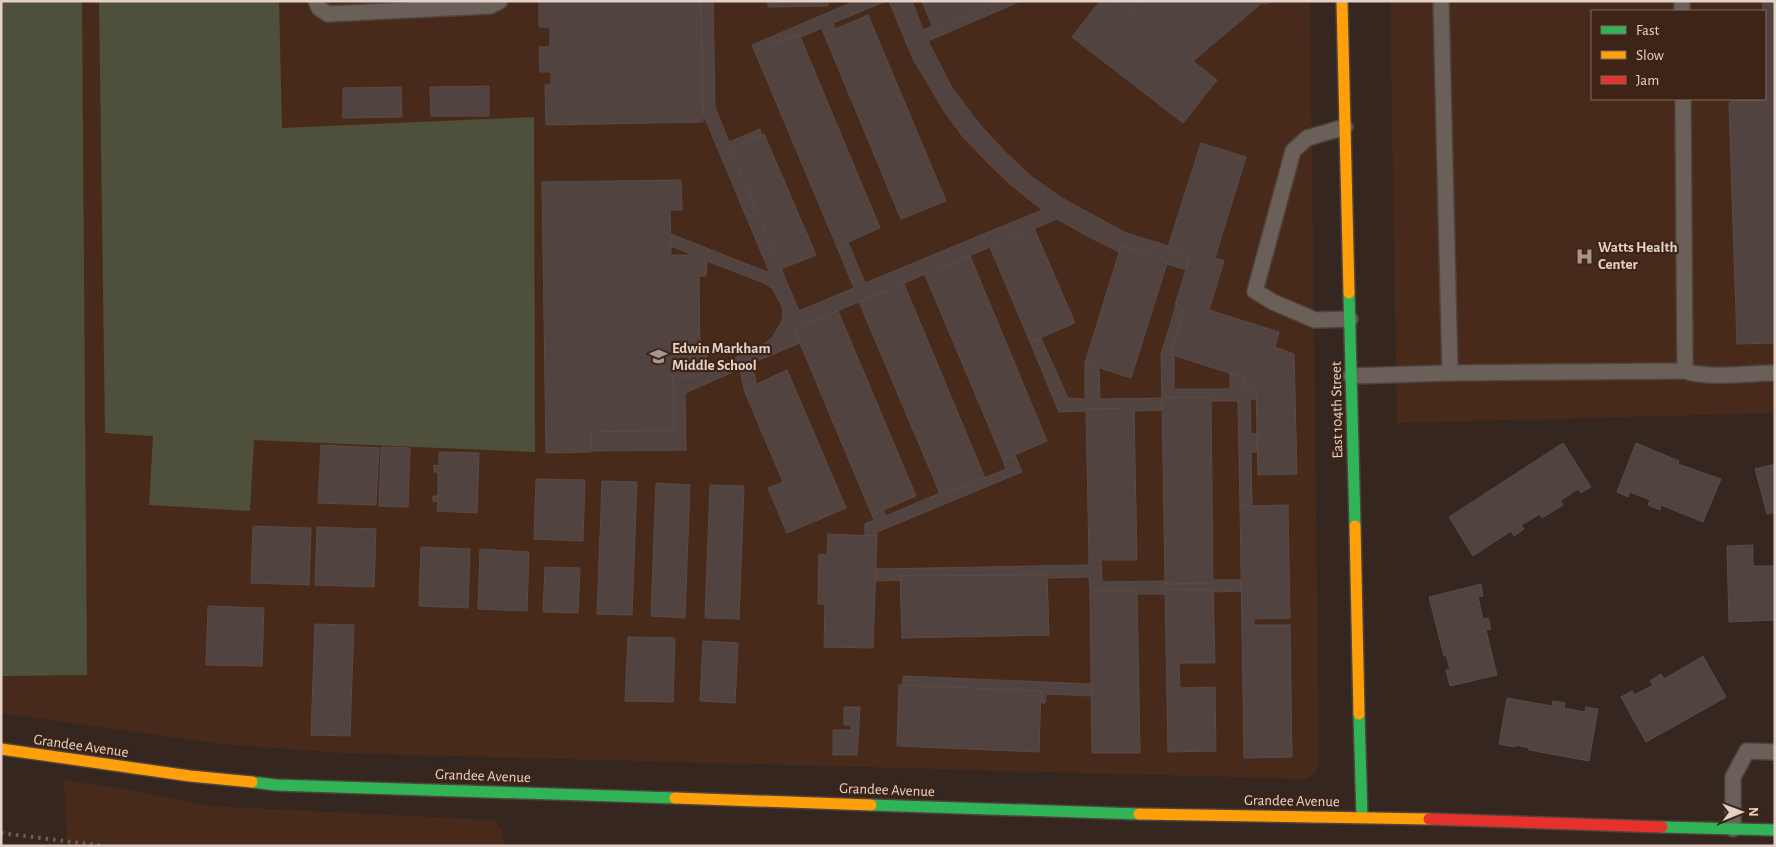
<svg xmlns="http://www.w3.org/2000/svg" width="1776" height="847" font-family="'Alegreya Sans',sans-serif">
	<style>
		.built { fill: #482a1a; fill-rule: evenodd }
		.green { fill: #4f503c }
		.building { fill: #514340; stroke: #584b48 }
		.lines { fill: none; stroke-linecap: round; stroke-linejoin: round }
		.lane-casing { stroke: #50433d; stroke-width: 18 }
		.fast-casing { stroke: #50433d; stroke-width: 14 }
		.slow-casing { stroke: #50433d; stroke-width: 14 }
		.jam-casing { stroke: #50433d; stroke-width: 14 }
		.lane { stroke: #6b5f5a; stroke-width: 15 }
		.fast { stroke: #30b455; stroke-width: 11 }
		.slow { stroke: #ff9f0a; stroke-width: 11 }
		.jam { stroke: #e5322d; stroke-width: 11 }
		.rail { stroke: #6b5f5a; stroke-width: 4; stroke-dasharray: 2.5 5; stroke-linecap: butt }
		.labels { text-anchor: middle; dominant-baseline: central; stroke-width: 4.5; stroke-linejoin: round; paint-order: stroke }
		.poi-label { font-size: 15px; font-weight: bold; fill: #e4d2c9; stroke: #3e2417; text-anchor: start }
		.street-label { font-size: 15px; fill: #e4d2c9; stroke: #3e2417 }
	</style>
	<rect width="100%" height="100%" fill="#352720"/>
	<g class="built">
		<polygon points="1,1 1310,1 1319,766 1314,774 1306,779 343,753 221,744 1,713"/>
		<path d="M 1390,1 L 1775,1 L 1775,413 L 1397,423 ZM 1592,11 L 1765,11 L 1765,99 L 1592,99 Z"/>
		<polygon points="64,780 128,790 210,806 493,820 503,830 503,846 67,846"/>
	</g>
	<g class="green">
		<polygon points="1,1 82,1 87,675 1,676"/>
		<polygon points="99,1 279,1 282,128 534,117 535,452 254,440 250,511 149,505 153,436 105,433"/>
	</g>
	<g class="building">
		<polygon points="539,1 701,1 703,122 546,125 545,85 551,85 551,72 540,72 539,47 550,47 550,27 539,27"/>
		<polygon points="701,1 713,1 715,107 729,142 760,129 762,135 730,148 799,311 854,288 837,247 848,242 865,283 1042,210 1011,185 990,165 963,137 944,111 913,59 889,1 912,1 923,30 932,26 934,30 1002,1 1021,1 928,41 951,86 976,120 1004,151 1032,177 1062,198 1126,233 1169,246 1167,250 1190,257 1186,270 1167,264 1168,260 1121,246 1119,252 1091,238 1057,219 794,329 800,343 752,363 756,383 744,389 740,369 685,393 686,450 591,451 591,432 674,430 673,376 700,376 700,370 708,370 761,346 772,338 782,321 783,309 773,289 764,283 707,261 698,255 693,255 671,246 671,234 767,272 769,271 704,116 703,116"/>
		<polygon points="768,1 828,1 828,6 768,7"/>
		<polygon points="855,1 886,1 833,23 835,29 824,34 822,28 801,37 799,34 755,52 752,45"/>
		<polygon points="922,1 1002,1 934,30"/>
		<polygon points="1100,1 1116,1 1131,13 1137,1 1274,1 1265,4 1262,3 1193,61 1217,80 1183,123 1072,37"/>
		<polygon points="1116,1 1135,1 1136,3 1131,13"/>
		<polygon points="1762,1 1775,1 1775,343 1737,344 1729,103 1731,102 1731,99 1765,99 1765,11 1763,11"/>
		<polygon points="868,15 946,201 901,219 824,34"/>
		<polygon points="799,34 880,228 837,247 755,52"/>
		<polygon points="489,86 489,116 431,116 430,87"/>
		<polygon points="401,87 402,117 343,118 343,88"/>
		<polygon points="764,134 816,255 781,269 730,148"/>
		<polygon points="1201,143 1246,157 1215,258 1224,261 1209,310 1279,332 1275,347 1294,354 1297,474 1258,475 1256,390 1242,386 1244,378 1170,354 1184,308 1175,305 1190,257 1167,250"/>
		<polygon points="681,180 682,210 670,210 671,255 698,255 707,261 706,276 699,276 700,356 707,355 708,370 700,370 700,376 673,376 674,430 591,432 591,452 546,453 542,182"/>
		<polygon points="1034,228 1075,323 1030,342 990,247"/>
		<polygon points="1121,246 1168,260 1131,378 1085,363"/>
		<polygon points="970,256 1047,441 1003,460 925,275"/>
		<polygon points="904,284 985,478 941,496 859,302"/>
		<polygon points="1176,306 1184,308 1170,354 1174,355 1174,389 1230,389 1230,373 1244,378 1242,386 1256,390 1256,399 1250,399 1251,434 1257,434 1257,452 1251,452 1252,506 1240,506 1238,401 1211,401 1211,397 1162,398 1161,354"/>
		<polygon points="838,311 916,496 872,515 794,329"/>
		<polygon points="1041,338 1068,398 1085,399 1085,363 1099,368 1100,399 1162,398 1162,410 1135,411 1134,408 1086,409 1086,411 1059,412 1030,342"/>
		<polygon points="787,370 846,508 787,533 768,488 783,482 744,390"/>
		<polygon points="1211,397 1213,583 1165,584 1162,398"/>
		<polygon points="1134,408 1137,560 1089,560 1086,409"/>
		<polygon points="1563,443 1591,487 1581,493 1578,489 1560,501 1563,505 1542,518 1540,514 1521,525 1524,529 1514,536 1511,531 1473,556 1449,517"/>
		<polygon points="1636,443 1679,461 1678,464 1721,479 1703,522 1661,505 1660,510 1648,505 1650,500 1630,492 1628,497 1617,492"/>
		<polygon points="321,445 379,448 376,505 318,503"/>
		<polygon points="381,447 410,448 408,507 379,506"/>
		<polygon points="439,452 479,453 477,513 437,511 438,502 433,501 433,496 438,496 438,472 434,472 434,465 439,466"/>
		<polygon points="1015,455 1022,472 877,532 877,536 865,535 865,524 874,520 872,515 883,510 886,516 940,493 941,496 1006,469 1003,460"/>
		<polygon points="1775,464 1775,512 1767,514 1755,469"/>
		<polygon points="536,479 585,480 583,541 534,539"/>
		<polygon points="602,481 637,482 632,615 597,614"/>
		<polygon points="656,483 690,485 685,618 651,616"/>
		<polygon points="710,485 744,486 739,619 705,618"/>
		<polygon points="1288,505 1290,618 1254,619 1254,625 1290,625 1292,757 1244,758 1240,506"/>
		<polygon points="253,526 311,528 309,585 251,583"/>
		<polygon points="317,527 376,529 374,587 315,585"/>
		<polygon points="828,534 877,536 873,648 824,647 825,604 818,604 819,554 827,555"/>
		<polygon points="1753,545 1753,566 1775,566 1775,620 1729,622 1727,546"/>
		<polygon points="421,547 470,549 468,608 419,606"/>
		<polygon points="480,549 529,552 527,611 478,609"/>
		<polygon points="1089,560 1101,560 1102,582 1165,581 1165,584 1213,583 1213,580 1241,580 1241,591 1213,592 1213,590 1165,590 1165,594 1137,594 1137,590 1090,591 1089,577 1048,578 1047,575 900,576 901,580 876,581 876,569 1089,565"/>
		<polygon points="545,567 580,568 578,613 543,612"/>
		<polygon points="1047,575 1049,635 902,638 900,576"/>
		<polygon points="1481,584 1483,596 1478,597 1483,619 1488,618 1491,629 1486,630 1497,675 1450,686 1446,670 1450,669 1446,655 1444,656 1429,597"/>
		<polygon points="1137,590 1140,753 1092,753 1090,591"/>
		<polygon points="1165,590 1213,590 1215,663 1179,663 1180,688 1215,687 1216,751 1168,752"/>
		<polygon points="208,606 264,608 262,666 206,665"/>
		<polygon points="315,624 354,625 350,736 311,735"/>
		<polygon points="628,637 675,638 673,702 625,701"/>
		<polygon points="703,641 738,643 735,703 700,701"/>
		<polygon points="1703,656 1726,697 1646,742 1621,697 1632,691 1634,695 1653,685 1650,681 1661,674 1664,679"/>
		<polygon points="903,676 1091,684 1091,696 1046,694 1045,703 1042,703 1041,691 903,685"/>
		<polygon points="899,685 1041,691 1039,752 897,746"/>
		<polygon points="1507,698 1552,706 1553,701 1565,703 1564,708 1585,712 1586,707 1598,709 1589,761 1529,750 1529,748 1515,745 1515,747 1499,744"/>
		<polygon points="844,707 860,707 857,755 833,755 833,730 851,730 851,725 844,725"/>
	</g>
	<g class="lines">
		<defs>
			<g id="lane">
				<polyline points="316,1 319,8 328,14 490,6 500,1"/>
				<polyline points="1441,1 1450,373 1685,371 1683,99"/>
				<polyline points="1682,1 1682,11"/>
				<polyline points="1345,127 1307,138 1293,151 1255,291 1273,302 1315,320 1350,319"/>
				<path d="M 1685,371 C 1707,379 1750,373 1775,373"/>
				<polyline points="1351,376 1450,373"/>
				<polyline points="1733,829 1733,777 1747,751 1775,752"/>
			</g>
			<g id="fast">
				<polyline points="1349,293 1355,526"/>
				<polyline points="1359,714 1362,817"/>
				<polyline points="252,782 276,785 675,798"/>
				<polyline points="871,805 1139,814"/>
				<polyline points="1662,827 1775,830"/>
			</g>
			<g id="slow">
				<polyline points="1342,1 1349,293"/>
				<polyline points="1355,526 1359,714"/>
				<polyline points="1,749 190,776 252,782"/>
				<polyline points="675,798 871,805"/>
				<polyline points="1139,814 1429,819"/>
			</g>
			<polyline id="jam" points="1429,819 1662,827"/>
		</defs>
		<use href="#lane" class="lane-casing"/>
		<use href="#fast" class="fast-casing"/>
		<use href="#slow" class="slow-casing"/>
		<use href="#jam" class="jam-casing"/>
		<use href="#lane" class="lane"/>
		<use href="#fast" class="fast"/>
		<use href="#slow" class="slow"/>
		<use href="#jam" class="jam"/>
		<polyline class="rail" points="1,833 104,846"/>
	</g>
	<defs>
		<symbol id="hospital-bare" viewBox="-9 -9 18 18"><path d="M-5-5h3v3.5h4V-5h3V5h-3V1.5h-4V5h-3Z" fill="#a7968e" stroke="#3e2417" stroke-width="2.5" paint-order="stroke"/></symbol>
		<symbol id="school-bare" viewBox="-9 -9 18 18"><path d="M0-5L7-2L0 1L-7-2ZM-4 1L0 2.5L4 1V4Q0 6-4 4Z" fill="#a7968e" stroke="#3e2417" stroke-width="2.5" paint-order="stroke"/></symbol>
	</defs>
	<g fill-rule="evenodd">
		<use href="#hospital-bare" x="1572" y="244" width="25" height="25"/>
		<use href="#school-bare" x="646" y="344" width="25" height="25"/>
	</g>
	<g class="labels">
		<g class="poi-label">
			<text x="1598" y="247">Watts Health<tspan x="1598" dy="17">Center</tspan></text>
			<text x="672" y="348">Edwin Markham<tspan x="672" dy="17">Middle School</tspan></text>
		</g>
		<g class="street-label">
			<text transform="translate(1337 410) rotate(-91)">East 104th Street</text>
			<text transform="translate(81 746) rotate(8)">Grandee Avenue</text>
			<text transform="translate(483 776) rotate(2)">Grandee Avenue</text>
			<text transform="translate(887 790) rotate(2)">Grandee Avenue</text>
			<text transform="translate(1292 801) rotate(1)">Grandee Avenue</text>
		</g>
	</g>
	<rect width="1776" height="847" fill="none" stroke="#e4d2c9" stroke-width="5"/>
	<rect x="1591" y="10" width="175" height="90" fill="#3e2417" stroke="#806a5e"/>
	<rect x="1601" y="26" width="25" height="8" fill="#30b455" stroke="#806a5e"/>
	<text x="1636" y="35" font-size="15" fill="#e4d2c9">Fast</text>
	<rect x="1601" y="51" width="25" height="8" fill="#ff9f0a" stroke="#806a5e"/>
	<text x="1636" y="60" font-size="15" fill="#e4d2c9">Slow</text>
	<rect x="1601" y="76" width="25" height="8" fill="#e5322d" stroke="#806a5e"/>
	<text x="1636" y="85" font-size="15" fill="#e4d2c9">Jam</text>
	<g transform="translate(1741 812) rotate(89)" stroke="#3e2417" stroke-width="4" paint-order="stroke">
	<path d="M0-4L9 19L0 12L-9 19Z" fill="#e4d2c9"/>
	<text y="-8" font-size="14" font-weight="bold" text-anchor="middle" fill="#e4d2c9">N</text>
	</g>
</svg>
